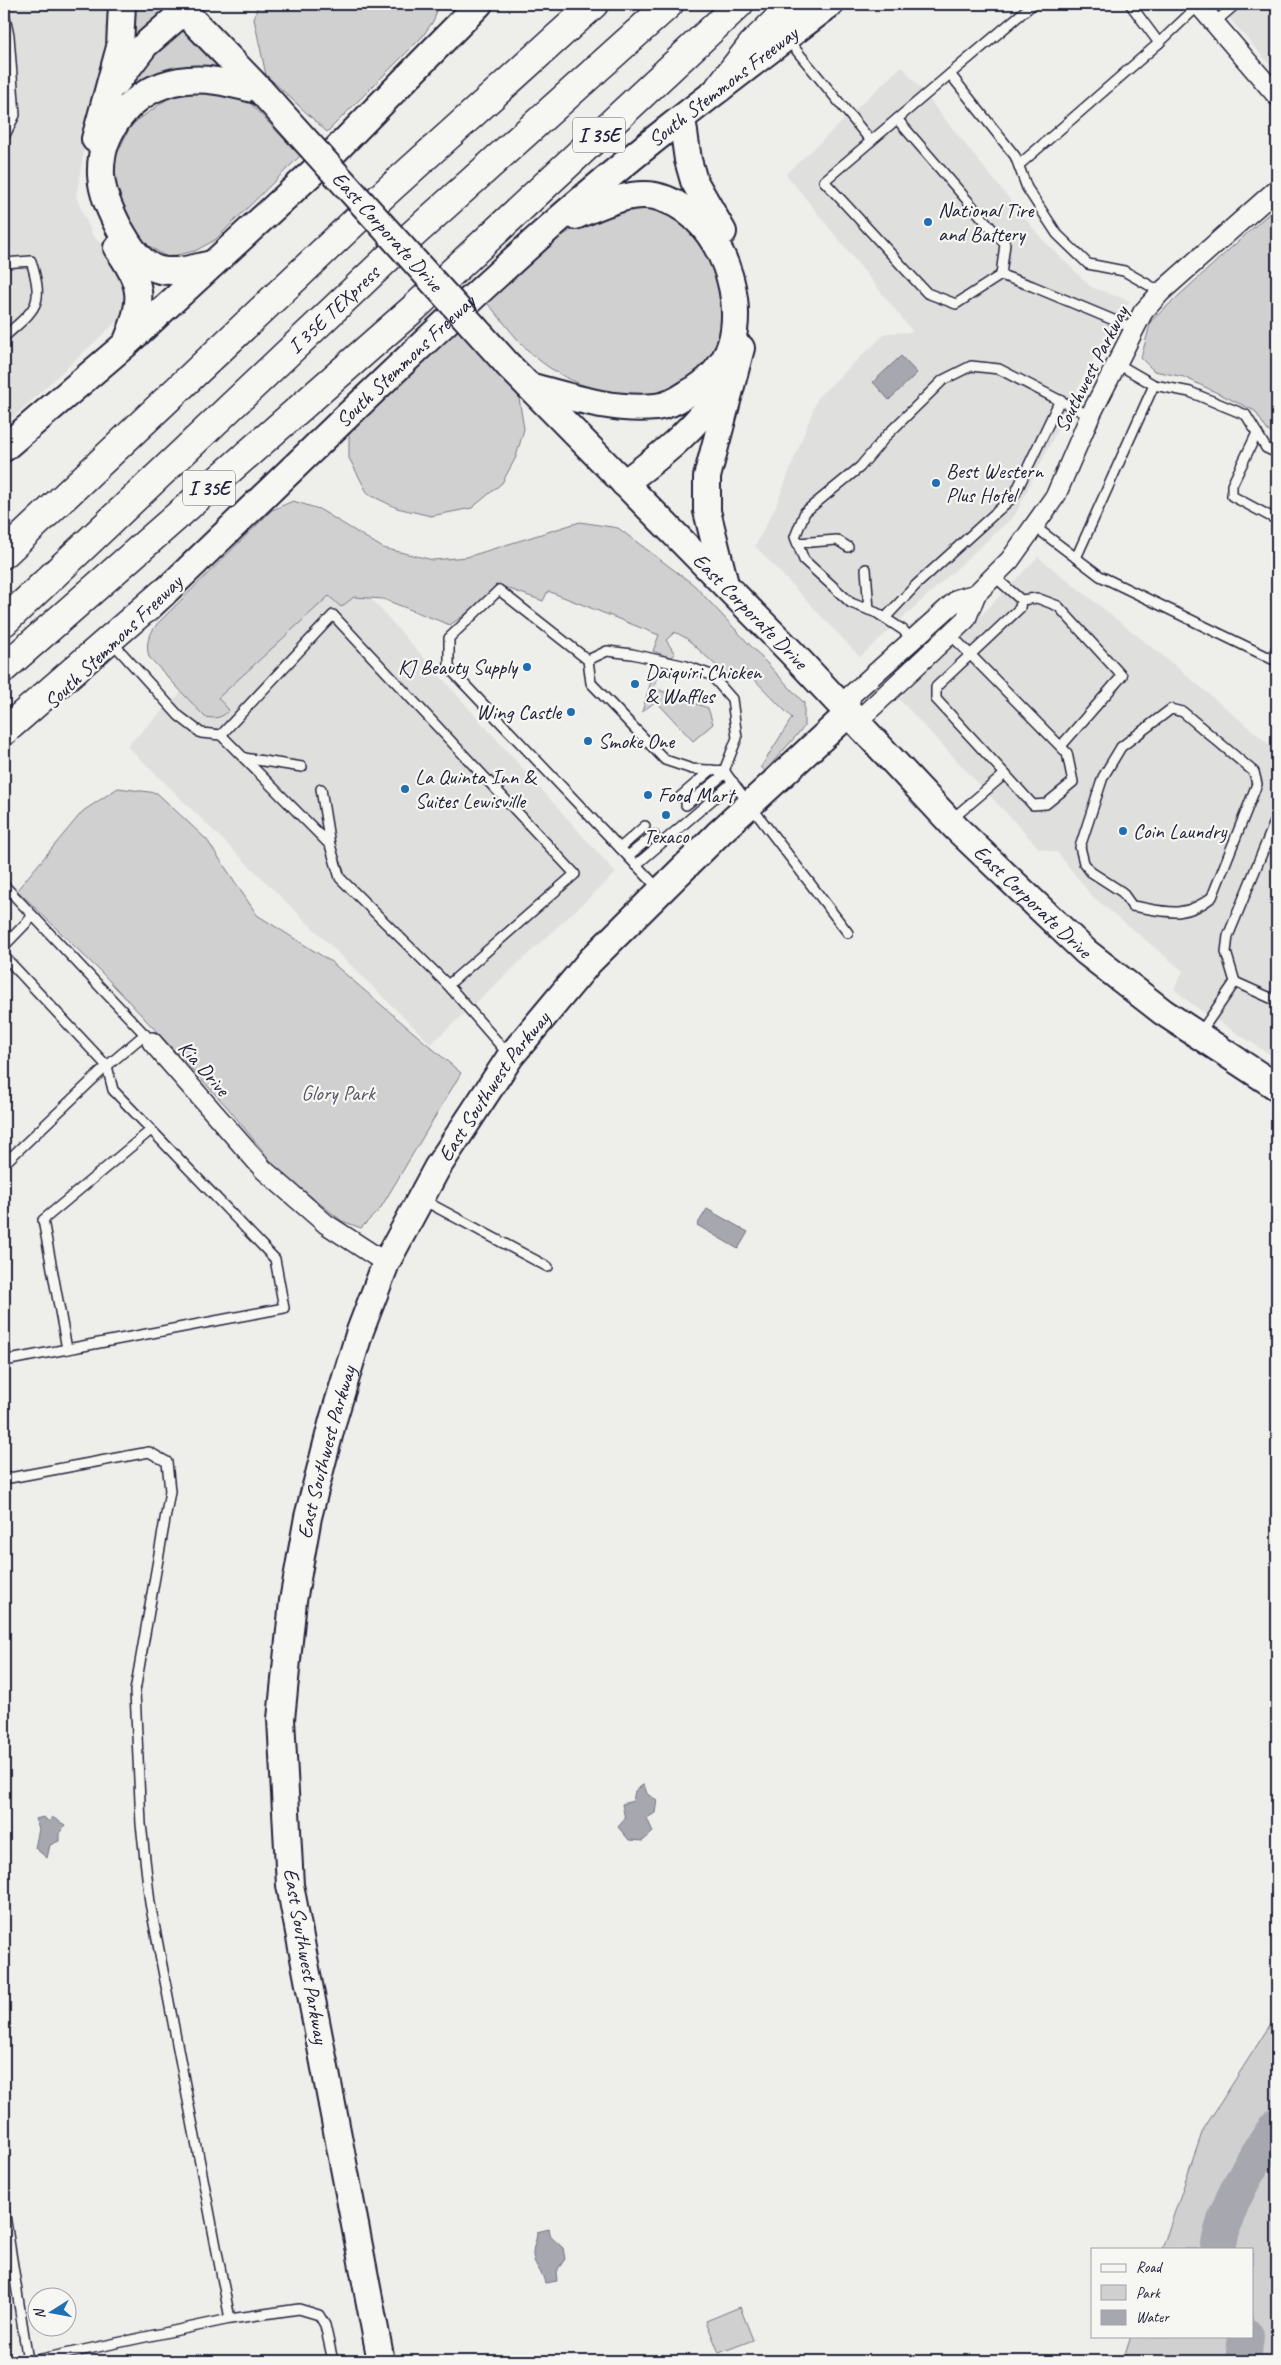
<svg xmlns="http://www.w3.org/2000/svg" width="1281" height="2365" font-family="Caveat,sans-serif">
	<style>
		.built { fill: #dfdfde }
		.green { fill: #d0d0d1; stroke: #797986 }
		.water { fill: #a7a7af; stroke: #727281 }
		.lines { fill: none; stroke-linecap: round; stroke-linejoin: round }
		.river { stroke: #a7a7af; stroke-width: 36 }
		.lane-casing { stroke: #22223b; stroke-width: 12 }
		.street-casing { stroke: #22223b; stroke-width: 22 }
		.secondary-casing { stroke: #22223b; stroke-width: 30 }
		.highway-casing { stroke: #22223b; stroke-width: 31 }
		.lane { stroke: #f6f6f2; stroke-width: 9 }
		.street { stroke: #f6f6f2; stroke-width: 19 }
		.secondary { stroke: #f6f6f2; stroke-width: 26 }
		.highway { stroke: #f6f6f2; stroke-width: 28 }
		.secondary-bridge-casing { stroke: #22223b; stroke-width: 30; stroke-linecap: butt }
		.secondary-bridge { stroke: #f6f6f2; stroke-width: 26 }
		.poi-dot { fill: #1f6fb2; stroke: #f6f6f2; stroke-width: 2 }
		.labels { text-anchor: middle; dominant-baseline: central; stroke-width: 4.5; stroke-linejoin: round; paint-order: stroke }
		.shield { fill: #f6f6f2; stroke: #626272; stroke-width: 1 }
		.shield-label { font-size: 20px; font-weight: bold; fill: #22223b }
		.street-label { font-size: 21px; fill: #22223b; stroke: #f6f6f2 }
		.poi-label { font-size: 21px; fill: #22223b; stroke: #f6f6f2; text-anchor: start }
		.park-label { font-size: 21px; fill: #565668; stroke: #f6f6f2 }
	</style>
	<rect width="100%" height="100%" fill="#eeeeeb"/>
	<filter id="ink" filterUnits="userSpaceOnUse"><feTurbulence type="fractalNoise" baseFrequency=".02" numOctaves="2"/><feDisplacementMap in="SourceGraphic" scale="10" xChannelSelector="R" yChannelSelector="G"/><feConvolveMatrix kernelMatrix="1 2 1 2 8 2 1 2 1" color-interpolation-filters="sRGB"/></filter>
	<g filter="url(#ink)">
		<g class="built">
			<polygon points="4,4 110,4 112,10 93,96 76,197 92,234 128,278 128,311 4,426"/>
			<polygon points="1217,4 1277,4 1277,73"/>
			<polygon points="902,66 1041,238 1091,287 1130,301 1090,364 1015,515 860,657 755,546 776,506 818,397 886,333 913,332 786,174"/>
			<polygon points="326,548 616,873 431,1044 127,746"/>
			<polygon points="1038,557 1173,664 1277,751 1277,1059 1193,1005 1174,989 1183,971 1091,895 1058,853 1039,848 899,699"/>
		</g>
		<g class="green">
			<path d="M 136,4 L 160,4 L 222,67 C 174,65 159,71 119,97 L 129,56 Z"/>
			<polygon points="258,4 439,4 434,20 422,37 327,132 266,75 254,19"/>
			<polygon points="216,89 249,102 300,156 215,240 195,251 167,257 134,237 117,202 112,164 131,125 170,97"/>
			<polygon points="1277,206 1277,438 1267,430 1255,411 1184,377 1154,371 1141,358 1151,321"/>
			<path d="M 657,207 L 682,220 L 713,263 L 727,291 L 719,359 C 707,367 695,379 682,386 C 638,409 575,389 539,360 C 519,345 504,321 487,303 L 544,247 L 607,208 Z"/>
			<polygon points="459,327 518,392 524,429 516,457 502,483 472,508 431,516 397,508 368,494 349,458 349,434 360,421"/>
			<path d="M 293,501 L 319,509 L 383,548 L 433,560 L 467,557 L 580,522 L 618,528 L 694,585 L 804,703 L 804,727 L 765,771 L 761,767 L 792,718 L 744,669 L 731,679 L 686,638 L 675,632 L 666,640 L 675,654 L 671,658 L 653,651 L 659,635 L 548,591 L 543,601 L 504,587 L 450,625 L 383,599 L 354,597 L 341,607 L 329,596 L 218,698 L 229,710 C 222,718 216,719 205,717 L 149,657 C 145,642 149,636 157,624 L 272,510 Z"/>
			<polygon points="654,671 659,673 654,688 708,708 713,724 693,741 656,701 642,712"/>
			<polygon points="118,788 157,793 207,840 257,915 330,961 461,1073 380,1209 361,1228 342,1221 279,1171 228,1108 102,973 17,890 83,811"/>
			<polygon points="1277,2014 1277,2361 1123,2361 1131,2336 1252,2336 1252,2249 1162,2249 1203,2130"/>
			<polygon points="740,2307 753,2340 719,2353 706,2321"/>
		</g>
		<g class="water">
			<polygon points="901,356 917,373 889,400 873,382"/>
			<polygon points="707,1209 748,1232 738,1249 697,1225"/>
			<polygon points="644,1784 647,1794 657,1800 655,1813 647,1818 653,1832 643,1841 629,1840 618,1827 625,1819 622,1804 633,1801 635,1791"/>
			<polygon points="44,1817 49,1822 52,1817 65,1825 59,1834 59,1841 50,1845 47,1858 35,1848 39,1829 35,1819"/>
			<path d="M 549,2229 L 551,2237 L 563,2248 L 565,2259 L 556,2272 L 557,2281 L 545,2283 C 543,2272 532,2264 533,2253 C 533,2246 537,2240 537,2232 Z"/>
		</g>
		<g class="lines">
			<g class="river">
				<path d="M 1218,2249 C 1225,2203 1251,2164 1277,2126"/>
				<polyline points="1243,2361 1246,2336"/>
			</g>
			<defs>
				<g id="lane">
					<polyline points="1033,4 950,74 1015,156 1027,188 1057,234 1088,264 1124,271 1161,292"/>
					<polyline points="1130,4 1159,43 1199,5"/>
					<polyline points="4,13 9,36 15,115 4,137"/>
					<polyline points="1214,23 1236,4"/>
					<polyline points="787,39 871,141"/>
					<polyline points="950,74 824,181 927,293 956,304 1001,275 1032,286 1135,329"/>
					<polyline points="897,119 1005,244 1001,275"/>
					<polyline points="1019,165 1159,43"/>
					<path d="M 4,263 L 31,261 C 45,306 36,308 4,337"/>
					<polyline points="1116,363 1154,385 1190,392 1246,415 1266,448 1277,453"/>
					<polyline points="1257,433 1232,485 1232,496 1277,520"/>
					<polyline points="1034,526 1100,576 1272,659 1277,648"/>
					<polyline points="798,543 837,540 848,547"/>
					<polyline points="1076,558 1154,385"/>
					<polyline points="866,569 869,610"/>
					<polyline points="995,577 1021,600 1020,608 936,687 936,699 1005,774"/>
					<polyline points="1021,600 1037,598 1058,606 1122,676 1061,746"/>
					<polyline points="885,618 916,585 1014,496 1060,400"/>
					<polyline points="950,634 1067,753 1073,782 1046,804 1033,805 1005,774 952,819"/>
					<polyline points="912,640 903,630 877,613 851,603 804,560 795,537 805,512 860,467 887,435 943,380 971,366 999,369 1090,416"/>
					<polyline points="112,642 179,716 201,733 221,735 333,615 575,874 448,985 508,1054"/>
					<polyline points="588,660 499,590 449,638 449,668 659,889"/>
					<path d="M 1171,709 L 1183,712 L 1254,772 L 1257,784 L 1212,897 C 1183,920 1165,911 1132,906 L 1122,892 L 1091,872 L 1084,863 L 1080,847 L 1103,777 L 1121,747 Z"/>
					<polyline points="221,735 330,845 340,878 448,985"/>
					<polyline points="244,758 302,767"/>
					<polyline points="724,771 737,738 732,699 711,675 686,666 632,654 607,651 588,660 591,683 665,760 692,769 724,771 848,933"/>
					<polyline points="321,789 330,845"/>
					<polyline points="680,797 711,770"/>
					<polyline points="686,805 726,773"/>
					<polyline points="620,848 645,826"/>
					<polyline points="628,856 654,835"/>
					<polyline points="636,865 733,782"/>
					<polyline points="4,885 152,1042"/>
					<polyline points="4,946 33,916"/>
					<polyline points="4,956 107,1066 113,1090 275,1259 284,1308 4,1361"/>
					<polyline points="1235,982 1226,952 1228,936 1277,817"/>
					<polyline points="1200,1033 1235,982 1277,1001"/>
					<polyline points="4,1156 8,1160 107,1066 145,1034"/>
					<polyline points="423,1200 548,1267"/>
					<polyline points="4,1345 6,1360"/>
					<polyline points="67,1349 43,1220 151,1130"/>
					<polyline points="4,1479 149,1452 167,1462 170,1491 135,1691 141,1824 150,1903 230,2319"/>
					<polyline points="4,2209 28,2361"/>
					<polyline points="32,2361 230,2319 299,2309 319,2315 325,2325 333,2361"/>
				</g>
				<g id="street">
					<polyline points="1198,4 1277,96"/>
					<polyline points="976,594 958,599 851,695 848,714 865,714 966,619 976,594 1010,560 1056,495 1090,416 1143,312 1161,292 1277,189"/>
					<polyline points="152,1042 264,1170 326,1224 386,1263"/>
				</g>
				<g id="secondary">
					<polyline points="177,4 261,91"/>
					<polyline points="116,83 145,45 184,11"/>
					<polyline points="682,118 688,160 694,181 723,232"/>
					<polyline points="95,139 120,47 122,4"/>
					<path d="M 117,248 C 143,284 144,300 127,341"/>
					<path d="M 212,264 C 194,268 169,276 152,267 C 136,259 126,240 118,226 C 110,210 102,193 101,175 C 99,129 134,89 179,81 C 208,76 233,84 261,91"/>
					<path id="s1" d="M 509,366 L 791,652 L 956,828 L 1086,952 L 1163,1012 L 1277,1087"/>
					<path d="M 529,386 C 570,397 612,411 656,407 C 667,406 678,400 687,394 C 707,383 724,367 731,344 C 747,290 714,209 655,196 C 628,191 599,206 575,216"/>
					<polyline points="4,448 127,343 328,158 479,4"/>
					<path d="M 624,483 C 665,453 696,428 725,385"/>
					<polyline points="725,584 707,511 707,477 741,348"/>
					<path id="s2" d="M 147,609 C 281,481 412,350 550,227 C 639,148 736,76 830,4"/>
					<path id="s3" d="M 381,2361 L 290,1885 L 281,1719 L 293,1601 L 308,1517 L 333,1420 L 360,1331 L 386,1263 L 437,1168 L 510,1057 L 590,961 L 719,833 L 848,714"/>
				</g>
				<g id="highway">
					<polyline points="719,88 753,44 794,4"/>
					<polyline points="4,554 384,194 594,4"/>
					<path id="s4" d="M 4,622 L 410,237 L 669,4"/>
					<polyline points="4,668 414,308 739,4"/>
					<polyline points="4,731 163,593"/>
				</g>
			</defs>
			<use href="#lane" class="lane-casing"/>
			<use href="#street" class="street-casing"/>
			<use href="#secondary" class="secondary-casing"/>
			<use href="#highway" class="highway-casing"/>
			<use href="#lane" class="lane"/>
			<use href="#street" class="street"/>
			<use href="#secondary" class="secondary"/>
			<use href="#highway" class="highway"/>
			<defs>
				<g id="secondary-bridge">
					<path id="s5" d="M 261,91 L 509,366"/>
				</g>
			</defs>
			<use href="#secondary-bridge" class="secondary-bridge-casing"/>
			<use href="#secondary-bridge" class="secondary-bridge"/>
		</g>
	</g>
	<g class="poi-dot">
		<circle cx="928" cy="222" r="5"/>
		<circle cx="936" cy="483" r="5"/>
		<circle cx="527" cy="667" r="5"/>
		<circle cx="635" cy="684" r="5"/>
		<circle cx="571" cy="712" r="5"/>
		<circle cx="588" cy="741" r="5"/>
		<circle cx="405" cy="789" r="5"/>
		<circle cx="648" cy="795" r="5"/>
		<circle cx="666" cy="815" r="5"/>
		<circle cx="1123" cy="831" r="5"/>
	</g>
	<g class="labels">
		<g class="shield">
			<rect x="573" y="117.5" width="52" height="35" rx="4"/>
			<rect x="183" y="470.5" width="52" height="35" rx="4"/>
		</g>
		<g class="shield-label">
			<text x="599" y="135">I 35E</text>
			<text x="209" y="488">I 35E</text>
		</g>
		<g class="street-label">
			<text stroke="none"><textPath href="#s2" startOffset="778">South Stemmons Freeway</textPath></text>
			<text stroke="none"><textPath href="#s5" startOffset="189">East Corporate Drive</textPath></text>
			<text stroke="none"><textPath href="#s4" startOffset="454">I 35E TEXpress</textPath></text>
			<text stroke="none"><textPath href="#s2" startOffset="358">South Stemmons Freeway</textPath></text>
			<text transform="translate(1091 369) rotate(-63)">Southwest Parkway</text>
			<text stroke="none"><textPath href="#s1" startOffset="344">East Corporate Drive</textPath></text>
			<text transform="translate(113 642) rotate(-44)">South Stemmons Freeway</text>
			<text stroke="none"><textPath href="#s1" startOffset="749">East Corporate Drive</textPath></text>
			<text transform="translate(204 1068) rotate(49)">Kia Drive</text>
			<text stroke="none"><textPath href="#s3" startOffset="1328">East Southwest Parkway</textPath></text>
			<text stroke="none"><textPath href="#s3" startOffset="922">East Southwest Parkway</textPath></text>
			<text transform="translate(306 1956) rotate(80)">East Southwest Parkway</text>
		</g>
		<g class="poi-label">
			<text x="938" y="210">National Tire<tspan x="938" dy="24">and Battery</tspan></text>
			<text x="946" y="471">Best Western<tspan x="946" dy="24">Plus Hotel</tspan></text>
			<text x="517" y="667" text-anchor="end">KJ Beauty Supply</text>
			<text x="645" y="672">Daiquiri Chicken<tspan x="645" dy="24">&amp; Waffles</tspan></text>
			<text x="561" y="712" text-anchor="end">Wing Castle</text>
			<text x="598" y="741">Smoke One</text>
			<text x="415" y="777">La Quinta Inn &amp;<tspan x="415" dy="24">Suites Lewisville</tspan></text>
			<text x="658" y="795">Food Mart</text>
			<text x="1133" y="831">Coin Laundry</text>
			<text x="666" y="836" text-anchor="middle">Texaco</text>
		</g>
		<g class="park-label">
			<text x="338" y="1093">Glory Park</text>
		</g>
	</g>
	<rect width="1281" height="2365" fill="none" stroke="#f6f6f2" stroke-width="20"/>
	<rect x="10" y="10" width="1261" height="2345" fill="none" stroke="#22223b" stroke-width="2" filter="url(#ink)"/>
	<rect x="1091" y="2248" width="162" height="90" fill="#f6f6f2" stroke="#a1a1a9"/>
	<rect x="1101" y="2264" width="25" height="8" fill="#f6f6f2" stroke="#a1a1a9"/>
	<text x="1136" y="2272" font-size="15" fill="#22223b">Road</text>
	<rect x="1101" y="2285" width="25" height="15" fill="#d0d0d1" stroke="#a1a1a9"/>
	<text x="1136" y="2298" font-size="15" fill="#22223b">Park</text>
	<rect x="1101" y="2310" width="25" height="15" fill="#a7a7af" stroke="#a1a1a9"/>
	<text x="1136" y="2322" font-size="15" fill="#22223b">Water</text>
	<g transform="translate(52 2312) rotate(259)"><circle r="24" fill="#f6f6f2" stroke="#a1a1a9"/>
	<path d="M0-4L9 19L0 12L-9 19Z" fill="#1f6fb2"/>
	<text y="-8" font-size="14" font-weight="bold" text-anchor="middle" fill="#22223b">N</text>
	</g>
</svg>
